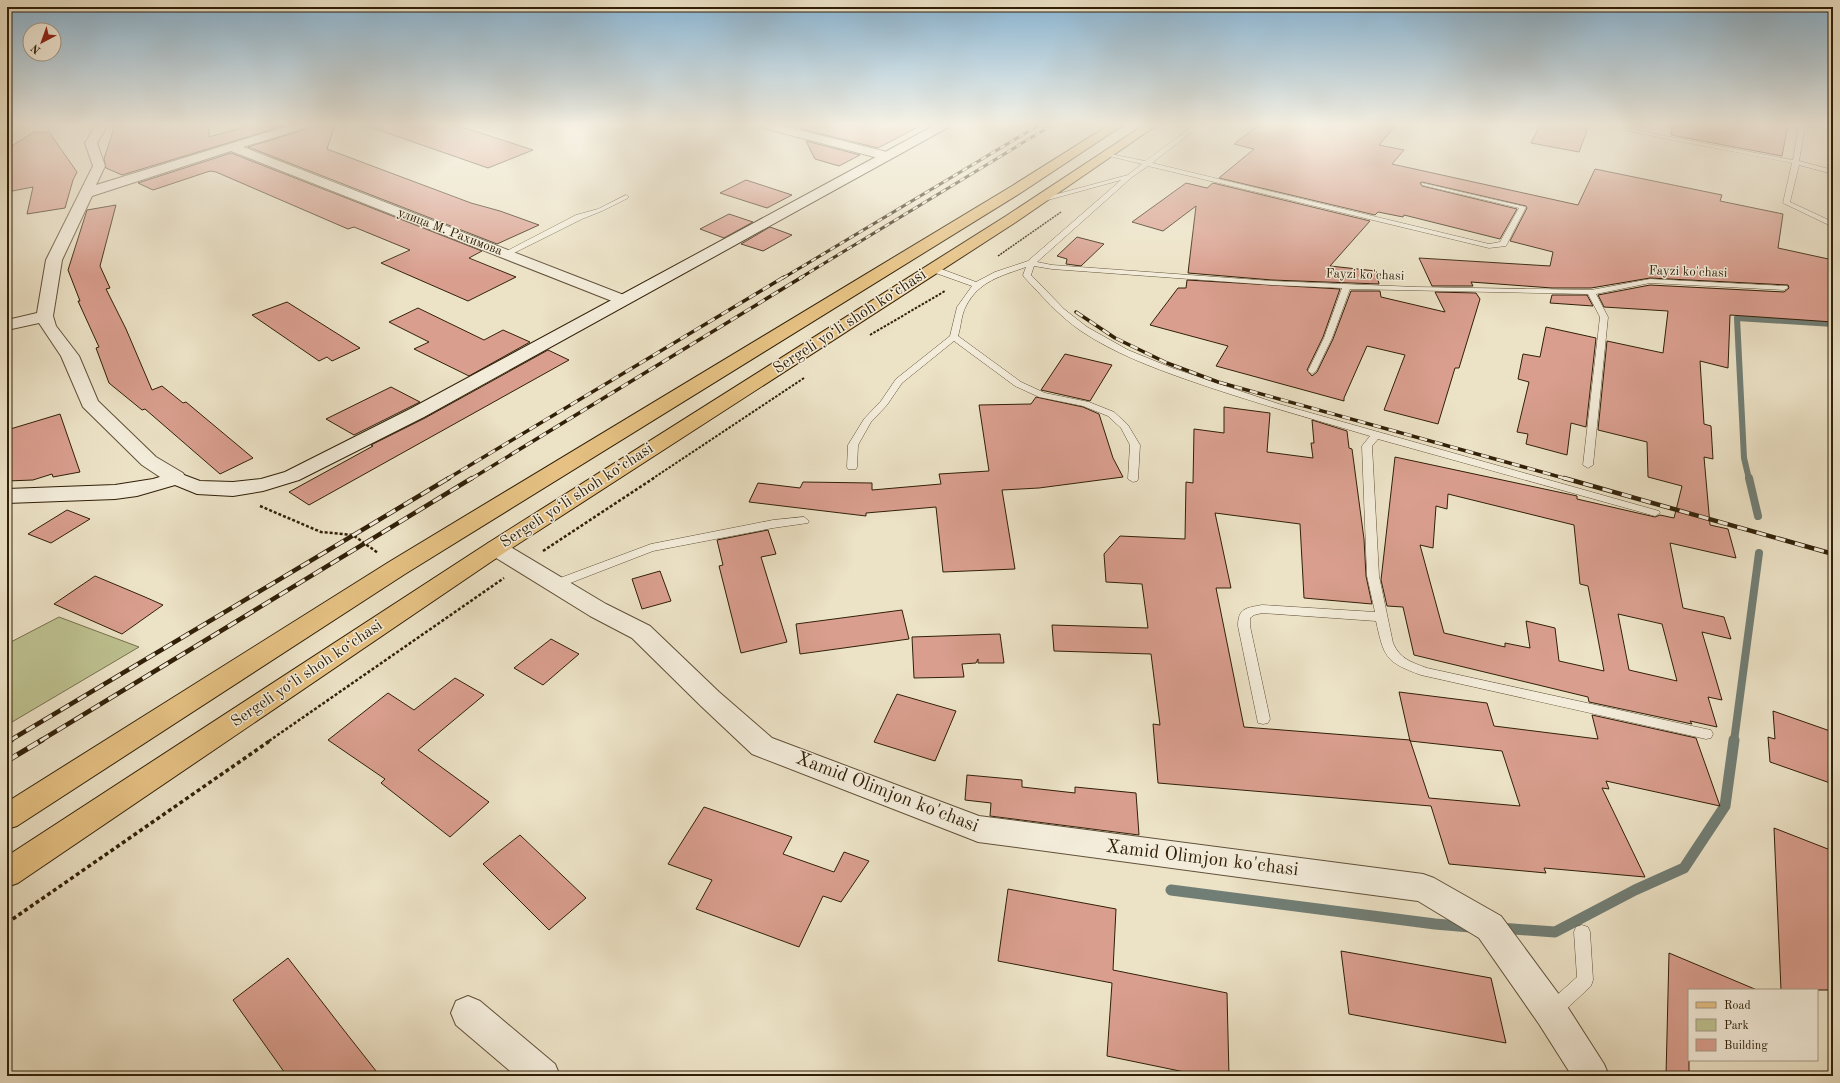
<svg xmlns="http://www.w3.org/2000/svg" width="1840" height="1083" font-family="'Old Standard TT',serif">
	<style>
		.green { fill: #bec291; stroke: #78714c }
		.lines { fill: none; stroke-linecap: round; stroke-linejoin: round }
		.stream-far2 { stroke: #717e75; stroke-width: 6 }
		.stream-far1 { stroke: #717e75; stroke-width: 8 }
		.stream { stroke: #717e75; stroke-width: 11 }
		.building { fill: #d99e8e; stroke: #312008; fill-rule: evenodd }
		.lane-casing { stroke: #605038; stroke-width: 1 }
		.street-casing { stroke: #605038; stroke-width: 2 }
		.secondary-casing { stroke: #312008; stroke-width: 2 }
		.primary-casing { stroke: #312008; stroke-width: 2 }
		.path-far3 { stroke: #312008; stroke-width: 1.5; stroke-dasharray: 2 1; stroke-linecap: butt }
		.path-far2 { stroke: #312008; stroke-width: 2; stroke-dasharray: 2.5 1.5; stroke-linecap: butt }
		.path-far1 { stroke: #312008; stroke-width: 2.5; stroke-dasharray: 3 2; stroke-linecap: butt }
		.path { stroke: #312008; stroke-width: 3.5; stroke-dasharray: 4 3; stroke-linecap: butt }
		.lane { fill: #f3ecda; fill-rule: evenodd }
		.street { fill: #f3ecda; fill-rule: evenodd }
		.secondary { fill: #f3ecda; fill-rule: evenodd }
		.primary { fill: #e6c183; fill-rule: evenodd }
		.rail-far3-casing { stroke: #312008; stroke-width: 3 }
		.rail-far2-casing { stroke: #312008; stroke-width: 3.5 }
		.rail-far1-casing { stroke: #312008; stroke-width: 4.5 }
		.rail-casing { stroke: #312008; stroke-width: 5.5 }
		.rail-far3 { stroke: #f3ecda; stroke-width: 2; stroke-dasharray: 5.5; stroke-linecap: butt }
		.rail-far2 { stroke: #f3ecda; stroke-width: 2.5; stroke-dasharray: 8; stroke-linecap: butt }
		.rail-far1 { stroke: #f3ecda; stroke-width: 3; stroke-dasharray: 10; stroke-linecap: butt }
		.rail { stroke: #f3ecda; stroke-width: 4; stroke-dasharray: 12; stroke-linecap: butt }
		.labels { text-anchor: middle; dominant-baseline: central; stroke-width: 3; stroke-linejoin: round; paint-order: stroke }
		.far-street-label { font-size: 13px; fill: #312008; stroke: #f3ecda }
		.street-label { font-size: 16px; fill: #312008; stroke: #f3ecda }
		.near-street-label { font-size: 19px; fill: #312008; stroke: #f3ecda }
	</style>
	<rect width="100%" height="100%" fill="#ece2c6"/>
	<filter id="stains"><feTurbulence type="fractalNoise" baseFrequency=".005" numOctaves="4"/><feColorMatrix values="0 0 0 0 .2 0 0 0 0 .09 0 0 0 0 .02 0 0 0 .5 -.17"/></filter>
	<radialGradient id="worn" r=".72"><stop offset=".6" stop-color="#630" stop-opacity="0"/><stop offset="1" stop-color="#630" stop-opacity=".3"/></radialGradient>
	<polygon class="green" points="59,617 139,647 7,725 7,644"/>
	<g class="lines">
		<polyline class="stream-far2" points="1749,479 1744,458 1737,318 1833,324"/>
		<g class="stream-far1">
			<polyline points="1749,478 1758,516"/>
			<polyline points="1734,741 1759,553"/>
		</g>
		<g class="stream">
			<polyline points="1171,890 1435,924 1470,927"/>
			<polyline points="1500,928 1555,932 1635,890 1684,868 1725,806 1734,740"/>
		</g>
	</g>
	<g class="building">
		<polygon points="115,125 209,125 209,137 251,125 287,125 122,175 106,168 104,159"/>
		<polygon points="309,125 335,125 327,149 471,203 500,211 539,225 497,244 248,147 306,129"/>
		<polygon points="374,125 456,125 533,150 488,168 373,128"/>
		<polygon points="799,125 922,125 878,148 801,129"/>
		<path d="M 1259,125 L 1396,125 L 1379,145 L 1404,150 L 1392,164 L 1578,205 L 1595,169 L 1722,195 L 1720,201 L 1783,214 L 1778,248 L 1833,260 L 1833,322 L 1730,315 L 1728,368 L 1700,361 L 1704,424 L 1711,426 L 1713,459 L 1704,457 L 1710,525 L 1728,529 L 1736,558 L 1670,543 L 1683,608 L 1724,617 L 1731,639 L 1702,632 L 1722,700 L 1708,697 L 1717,727 L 1690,721 L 1692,724 L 1589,702 L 1588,697 L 1414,655 L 1403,607 L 1387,606 L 1381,580 L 1395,457 L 1577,496 L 1577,499 L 1655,517 L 1660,515 L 1674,518 L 1682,486 L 1648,477 L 1647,442 L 1598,430 L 1607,341 L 1663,353 L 1668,311 L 1604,307 L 1598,295 L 1650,285 L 1784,292 L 1789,288 L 1788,285 L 1650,278 L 1591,288 L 1552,288 L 1471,282 L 1473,286 L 1432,286 L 1419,258 L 1550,266 L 1553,252 L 1510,241 L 1527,208 L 1526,206 L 1422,182 L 1420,183 L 1422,186 L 1517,209 L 1500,239 L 1404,215 L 1403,217 L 1378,212 L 1375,215 L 1219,178 L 1254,149 L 1234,144 ZM 1448,494 L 1574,525 L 1580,584 L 1588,586 L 1604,671 L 1559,661 L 1555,628 L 1526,621 L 1530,648 L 1505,643 L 1505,647 L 1444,633 L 1420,545 L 1433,548 L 1436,506 L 1447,509 ZM 1618,614 L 1662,624 L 1677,681 L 1629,670 Z"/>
		<polygon points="1540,125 1589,125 1579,152 1531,143"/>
		<polygon points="1672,125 1788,125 1782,156 1671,135"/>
		<polygon points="34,132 49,132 77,172 73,180 65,208 27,214 33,187 7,192 7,149"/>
		<polygon points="806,141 860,155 839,166 815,159"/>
		<polygon points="231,153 482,251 469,258 516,277 468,301 381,263 410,250 354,227 348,229 216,172 210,171 153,190 138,183"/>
		<polygon points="746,180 792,195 767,208 720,193"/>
		<polygon points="1186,183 1207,188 1213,183 1370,221 1330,266 1376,271 1379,284 1272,280 1188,273 1196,206 1163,231 1132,222"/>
		<polygon points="116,205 100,266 110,288 106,289 126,329 152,390 162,386 183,403 186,402 253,458 220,474 145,409 142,410 109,383 96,348 99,347 78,301 80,301 68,270 87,210"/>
		<polygon points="729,214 753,222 724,238 700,229"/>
		<polygon points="770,227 792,235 763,251 741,244"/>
		<polygon points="1077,237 1104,244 1081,266 1066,264 1067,259 1057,256"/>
		<polygon points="1187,280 1340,289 1323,337 1307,370 1312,376 1317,372 1333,339 1351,291 1380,291 1381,297 1445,312 1435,292 1476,293 1480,299 1459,368 1455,368 1438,424 1384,410 1405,355 1367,346 1344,398 1344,401 1216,366 1228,346 1150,325 1178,288 1186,288"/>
		<polygon points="1552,295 1587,295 1593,306 1550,303"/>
		<polygon points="287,302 360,348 332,361 327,357 319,361 252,315"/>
		<polygon points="418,308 484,340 503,330 530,342 469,376 414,349 429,342 389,322"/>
		<polygon points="1546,327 1596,338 1586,427 1571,423 1567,455 1526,444 1528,434 1517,432 1529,382 1518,379 1523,354 1540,357"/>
		<polygon points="548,350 569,360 309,505 289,492 373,446 371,445 425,418"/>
		<polygon points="1065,354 1112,365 1090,401 1041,390"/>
		<polygon points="391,387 420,402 354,435 326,419"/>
		<polygon points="1036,397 1083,407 1099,414 1113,458 1123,477 1039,488 1002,490 1015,569 943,572 936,507 866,513 866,516 749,502 758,483 800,488 803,482 872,483 872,490 941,484 939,474 989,471 979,405 1031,404"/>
		<polygon points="1224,407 1270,413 1267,452 1313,458 1311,443 1314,443 1312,420 1347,431 1349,448 1352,449 1364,539 1366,576 1372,604 1304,598 1300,524 1215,513 1231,588 1216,588 1244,727 1410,740 1429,798 1520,806 1502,751 1410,741 1399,692 1487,703 1494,726 1598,739 1592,715 1696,738 1720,806 1606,781 1609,789 1602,788 1645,877 1544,868 1546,873 1449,864 1431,806 1158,783 1153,724 1160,725 1151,654 1054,651 1052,625 1148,628 1142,584 1106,582 1104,554 1120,536 1185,539 1186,482 1193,483 1194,429 1224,433"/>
		<polygon points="60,414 80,472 53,477 52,474 33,480 7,481 7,430"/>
		<polygon points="67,510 90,519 51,543 28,534"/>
		<polygon points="768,530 776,554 761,557 787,642 741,653 719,566 723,565 717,540"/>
		<polygon points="660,571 671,601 642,609 632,579"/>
		<polygon points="95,576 145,597 163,605 122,634 54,604"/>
		<polygon points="902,610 909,639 800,654 796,624"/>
		<polygon points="1000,634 1004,663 978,663 978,659 976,663 962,664 964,677 914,678 912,637"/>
		<polygon points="551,639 579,654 543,685 514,668"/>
		<polygon points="455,678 484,695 418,750 489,802 450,837 381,783 385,779 328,740 388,693 414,710"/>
		<polygon points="897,694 956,711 935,761 874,742"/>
		<polygon points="1773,711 1833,732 1833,784 1770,762 1768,737 1775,739"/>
		<polygon points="967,775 1022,780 1022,787 1075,793 1075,787 1136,793 1139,835 990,816 991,803 965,800"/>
		<polygon points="704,807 792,837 783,854 834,872 844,852 869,861 841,902 823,896 799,947 696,909 712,880 668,864"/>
		<polygon points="1774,828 1833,851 1833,990 1781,990"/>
		<polygon points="520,835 586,898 549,930 483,864"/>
		<polygon points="1008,889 1116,909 1113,970 1227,993 1229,1076 1204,1076 1107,1056 1112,983 998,961"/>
		<polygon points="1341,951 1491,978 1506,1043 1349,1014"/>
		<polygon points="1669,953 1757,990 1689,990 1689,1076 1666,1076"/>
		<polygon points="288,958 343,1029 380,1076 287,1076 233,1000"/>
	</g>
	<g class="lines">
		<defs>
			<g id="lane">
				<path d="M 1195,125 L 1201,125 L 1152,163 L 1489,244 L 1500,242 L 1519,208 L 1422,185 L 1422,183 L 1526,207 L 1506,246 L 1489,248 L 1148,166 L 1132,177 L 1037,262 L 1052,265 L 1272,281 L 1416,287 L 1591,290 L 1650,279 L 1787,286 L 1788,288 L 1784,290 L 1650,283 L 1596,294 L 1608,317 L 1593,465 L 1588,468 L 1583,465 L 1600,317 L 1588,294 L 1350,289 L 1332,338 L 1316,371 L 1312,374 L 1308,371 L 1324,338 L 1342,288 L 1272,285 L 1052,269 L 1034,266 L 1031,275 L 1064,309 L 1087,327 L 1128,350 L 1172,368 L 1279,404 L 1659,511 L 1660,513 L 1655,516 L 1378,439 L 1372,446 L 1379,576 L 1393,643 C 1400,659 1411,662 1427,668 L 1706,729 L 1711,730 L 1713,734 L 1711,738 L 1706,739 L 1421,675 C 1385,662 1384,657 1376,621 L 1262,613 L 1254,615 L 1250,618 L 1250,626 L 1270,719 L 1268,723 L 1263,724 L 1258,723 L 1238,626 C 1238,608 1246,608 1262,605 L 1375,612 L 1367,576 L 1362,446 L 1370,436 C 1309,418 1248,401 1188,380 C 1151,367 1114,353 1081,331 C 1059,316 1042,296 1024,277 L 1023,275 L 1026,267 C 1001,276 979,281 966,306 C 961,315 961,327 958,336 L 1021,382 L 1045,393 L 1089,402 L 1114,412 L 1128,425 L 1140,445 L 1138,479 L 1137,481 L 1133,482 L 1128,479 L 1130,445 L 1121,428 L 1108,416 L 1083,406 L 1039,397 L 1015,386 L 954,341 L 902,383 L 887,405 L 871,422 L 858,445 L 857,467 L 856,469 L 848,469 L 847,467 L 848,445 L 864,419 L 881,401 L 896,379 L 950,336 L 957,307 L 972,286 L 930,271 L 930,267 L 936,267 L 976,282 L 995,272 L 1028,261 L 1121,180 L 1037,203 L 1034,201 L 1035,200 L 1128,175 L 1142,164 L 1105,155 L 1105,153 L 1145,161 Z"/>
				<polygon points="1597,125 1607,125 1793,160 1799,125 1805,125 1799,161 1833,170 1833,174 1799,165 1790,202 1833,222 1833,227 1783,203 1792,163"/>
				<polygon points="626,195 629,197 628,198 602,211 582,219 508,256 501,254 576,215 598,209"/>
				<polygon points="804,517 809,521 808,523 773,528 653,551 560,587 552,587 550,584 552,581 651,544 773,520"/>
				<polygon points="1582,925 1588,927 1590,932 1593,980 1591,986 1559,1016 1553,1018 1547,1016 1545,1010 1547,1004 1577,977 1574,932 1576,927"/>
			</g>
			<g id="street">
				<polygon points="96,125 108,125 97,143 105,166 96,185 291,125 308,125 306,128 243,147 629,297 631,300 629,303 623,305 617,303 231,151 92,196 62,260 53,316 56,326 79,356 98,401 156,457 183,473 186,478 183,483 176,484 169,483 142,465 83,407 61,356 39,323 7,330 7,320 37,313 46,260 93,166 85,143"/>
				<polygon points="761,125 779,125 891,153 892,156 891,159 886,160 763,128"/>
				<polygon points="496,541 504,543 606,604 650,626 719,692 772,738 979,816 1423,874 1434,878 1501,916 1563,1000 1604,1064 1609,1076 1572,1076 1539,1024 1479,938 1418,901 978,842 968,838 752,754 701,706 632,638 590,616 488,553 485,548 488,543"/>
				<polygon points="468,996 480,1001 555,1064 560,1076 516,1076 456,1025 451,1013 456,1001"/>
			</g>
			<polygon id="secondary" points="935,125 949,125 947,128 424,417 299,480 263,491 233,496 197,494 175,485 137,496 115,499 7,503 7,489 115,485 153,479 176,472 200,481 233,482 261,479 285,472 410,409"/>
			<g id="primary">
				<polygon points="1109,125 1123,125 1022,192 405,574 17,826 7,829 7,802 389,562 1012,186"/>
				<polygon points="1144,125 1157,125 1016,222 504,553 18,883 7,887 7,856 488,543 1006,216"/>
			</g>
		</defs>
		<use href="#lane" class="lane-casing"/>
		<use href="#street" class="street-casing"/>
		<use href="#secondary" class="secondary-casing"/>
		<use href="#primary" class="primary-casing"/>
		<polyline class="path-far3" points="998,256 1061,212"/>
		<g class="path-far2">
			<polyline points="870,335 945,291"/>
			<polyline points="652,479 804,378"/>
		</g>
		<g class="path-far1">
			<polyline points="260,506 321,532 353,535 378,553"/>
			<polyline points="543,551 654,478"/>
			<polyline points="269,741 504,578"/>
		</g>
		<polyline class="path" points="7,923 271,740"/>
		<use href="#lane" class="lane"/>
		<use href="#street" class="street"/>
		<use href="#secondary" class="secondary"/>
		<use href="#primary" class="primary"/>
		<defs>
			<g id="rail-far3">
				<polyline points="783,278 1039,125"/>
				<polyline points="800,278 1052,125"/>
			</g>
			<g id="rail-far2">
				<polyline points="1076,312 1115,338 1167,363 1218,382 1567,479"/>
				<polyline points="447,479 784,277"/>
				<polyline points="471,479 802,277"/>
			</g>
			<g id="rail-far1">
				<polyline points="1564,478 1833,554"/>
				<polyline points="9,741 449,478"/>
				<polyline points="40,741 472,478"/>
			</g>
			<g id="rail">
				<polyline points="7,742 11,740"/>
				<polyline points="7,761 42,740"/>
			</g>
		</defs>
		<use href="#rail-far3" class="rail-far3-casing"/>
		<use href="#rail-far2" class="rail-far2-casing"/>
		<use href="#rail-far1" class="rail-far1-casing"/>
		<use href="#rail" class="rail-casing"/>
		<use href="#rail-far3" class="rail-far3"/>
		<use href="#rail-far2" class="rail-far2"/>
		<use href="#rail-far1" class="rail-far1"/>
		<use href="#rail" class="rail"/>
	</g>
	<linearGradient id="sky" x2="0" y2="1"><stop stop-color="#89b7d7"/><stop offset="0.45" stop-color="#f6f2e5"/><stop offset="1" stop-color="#f6f2e5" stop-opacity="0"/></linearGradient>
	<rect width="1840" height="276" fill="url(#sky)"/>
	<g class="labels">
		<g class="far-street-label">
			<text transform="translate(450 232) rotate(21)">улица М. Рахимова</text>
			<text transform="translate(1688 272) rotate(2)">Fayzi ko'chasi</text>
			<text transform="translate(1365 275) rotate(2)">Fayzi ko'chasi</text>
		</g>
		<g class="street-label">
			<text transform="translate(850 322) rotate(-33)">Sergeli yo‘li shoh ko‘chasi</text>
			<text transform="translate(577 496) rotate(-33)">Sergeli yo‘li shoh ko‘chasi</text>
			<text transform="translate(307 674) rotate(-34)">Sergeli yo‘li shoh ko‘chasi</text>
		</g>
		<g class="near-street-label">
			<text transform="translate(887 793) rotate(21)">Xamid Olimjon ko'chasi</text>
			<text transform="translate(1202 859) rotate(7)">Xamid Olimjon ko'chasi</text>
		</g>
	</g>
	<rect width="1840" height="1083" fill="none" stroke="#ece2c6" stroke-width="24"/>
	<rect x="8" y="8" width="1824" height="1067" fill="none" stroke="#312008" stroke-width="2"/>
	<rect x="12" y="12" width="1816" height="1059" fill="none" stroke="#312008"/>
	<rect x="1688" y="989" width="130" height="72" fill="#f3ecda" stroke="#a59a86"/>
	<rect x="1696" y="1002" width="20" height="6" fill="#e6c183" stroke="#a59a86"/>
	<text x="1724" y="1009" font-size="12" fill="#312008">Road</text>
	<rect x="1696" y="1019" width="20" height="12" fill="#bec291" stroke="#a59a86"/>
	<text x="1724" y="1029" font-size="12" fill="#312008">Park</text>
	<rect x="1696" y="1039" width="20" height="12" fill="#d99e8e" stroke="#a59a86"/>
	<text x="1724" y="1049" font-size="12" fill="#312008">Building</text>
	<g transform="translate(42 42) rotate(221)"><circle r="19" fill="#f3ecda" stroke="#a59a86"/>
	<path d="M0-3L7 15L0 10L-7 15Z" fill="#8f2418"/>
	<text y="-6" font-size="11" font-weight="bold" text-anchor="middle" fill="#312008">N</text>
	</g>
	<rect width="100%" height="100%" filter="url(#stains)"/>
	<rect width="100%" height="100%" fill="url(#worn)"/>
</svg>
